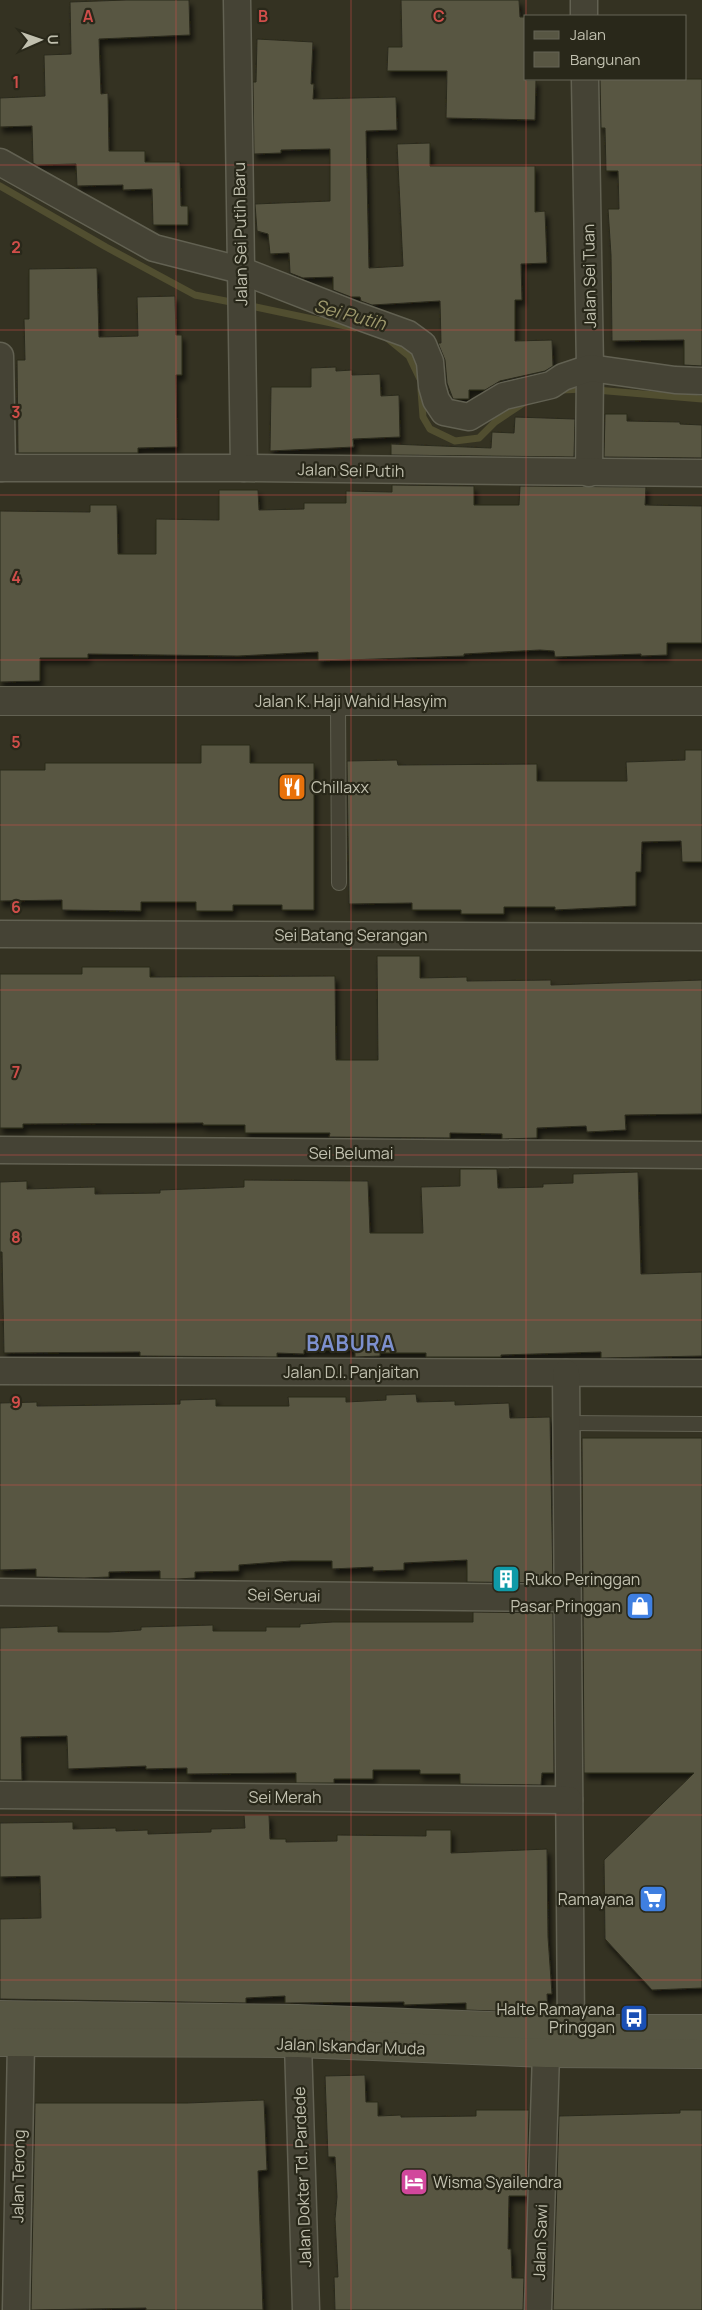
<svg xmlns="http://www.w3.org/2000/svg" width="702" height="2310" font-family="Manrope,sans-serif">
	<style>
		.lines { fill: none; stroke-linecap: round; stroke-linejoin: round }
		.stream { stroke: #514e30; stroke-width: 7 }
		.building { fill: #585643; stroke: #2b2a1c; filter: url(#shadow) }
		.service-casing { stroke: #626152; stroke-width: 16 }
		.minor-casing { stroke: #626152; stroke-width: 29 }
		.tertiary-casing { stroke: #626152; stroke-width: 30 }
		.secondary-casing { stroke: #626152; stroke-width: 30 }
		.service { stroke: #454335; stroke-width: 14 }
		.minor { stroke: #454335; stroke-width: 26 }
		.tertiary { stroke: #454335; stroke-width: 28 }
		.secondary { stroke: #575643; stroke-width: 28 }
		.grid { fill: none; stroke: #d14e4a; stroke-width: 1; stroke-opacity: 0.55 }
		.labels { text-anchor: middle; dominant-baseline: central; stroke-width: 4.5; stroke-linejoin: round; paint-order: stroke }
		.street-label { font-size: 16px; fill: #c1c0af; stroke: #29281a }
		.poi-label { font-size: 16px; fill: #c1c0af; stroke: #29281a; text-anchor: start }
		.water-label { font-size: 18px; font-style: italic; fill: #9d986c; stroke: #29281a }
		.district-label { font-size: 21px; font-weight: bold; letter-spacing: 1px; fill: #7d90ce; stroke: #29281a }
		.grid-label { font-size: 16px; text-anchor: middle; font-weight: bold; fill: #d14e4a; stroke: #29281a; stroke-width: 4.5; stroke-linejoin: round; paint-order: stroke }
	</style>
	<defs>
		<filter id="shadow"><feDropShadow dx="3" dy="5.5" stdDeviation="2.5" flood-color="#0009"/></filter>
	</defs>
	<rect width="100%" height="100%" fill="#343222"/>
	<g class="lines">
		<g class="stream">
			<polyline points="0,186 106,247 195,295 236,303"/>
			<polyline points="246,305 355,328"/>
			<polyline points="387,338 409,356 420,379"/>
			<polyline points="421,390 423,417 430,429 455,441 479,438 495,422 525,402"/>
			<polyline points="561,390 585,389"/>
			<polyline points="596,390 702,399"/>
		</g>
	</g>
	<g class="building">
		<polygon points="126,0 189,0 190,35 99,39 101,94 108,93 109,151 145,151 145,162 180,162 181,206 188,206 188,225 153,225 152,189 123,190 123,185 77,186 76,164 37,165 33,163 32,126 0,127 0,98 45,96 44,55 71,54 70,2"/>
		<polygon points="401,0 519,0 520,17 526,17 526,80 536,80 535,120 446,118 447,71 387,71 388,47 402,47"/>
		<polygon points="257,39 313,42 311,84 314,84 313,99 396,97 397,130 366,131 369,268 403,266 397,144 430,143 430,166 535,166 535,212 545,211 547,263 521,264 522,300 515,300 515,341 552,340 553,366 545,371 500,381 485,390 469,390 469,399 453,399 447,383 445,360 438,343 441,343 440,301 372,305 361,301 360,297 351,297 333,290 333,277 303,278 290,273 289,253 270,254 268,234 257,231 255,204 330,201 330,149 281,150 281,153 254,154 253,82 256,82"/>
		<polygon points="600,79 702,79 702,366 684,365 684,340 612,341 611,255 608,209 619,209 618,171 606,171 605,128 601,128"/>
		<polygon points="97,268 99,337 138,336 137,297 175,296 176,335 182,335 182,375 176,375 177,447 138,448 138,453 18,453 17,360 25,360 24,319 29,319 29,269"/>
		<polygon points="336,367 336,371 352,370 352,375 380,374 381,396 399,395 400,437 353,439 354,447 270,451 271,387 311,387 311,368"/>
		<polygon points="605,414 627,414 627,421 680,422 680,424 702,425 702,458 604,457"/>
		<polygon points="515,417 575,419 574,457 391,455 391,444 491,448 492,432 514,433"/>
		<polygon points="392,485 474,486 474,505 519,505 520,486 646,487 645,505 702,506 702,643 667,643 667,655 641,656 641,654 555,657 554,651 540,650 464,654 464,656 318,661 318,652 238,656 88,654 88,658 40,658 40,681 0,682 0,511 90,512 90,505 117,505 118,554 156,554 156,519 219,520 219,490 258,490 259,510 304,509 304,503 346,503 346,491 392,492"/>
		<polygon points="201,745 250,745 250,763 314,763 314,910 282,910 282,905 233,905 233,911 196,911 196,902 141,902 141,911 62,910 62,900 0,901 0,770 45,770 45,763 201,763"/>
		<polygon points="685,750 702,750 702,862 682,862 681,841 642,842 641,872 636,872 636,906 555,910 555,907 504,907 504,914 461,914 461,910 412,910 412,903 349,904 347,761 397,760 398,765 537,764 537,781 627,781 626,762 685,760"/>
		<polygon points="377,956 420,956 420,978 467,977 467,981 551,980 551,985 702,980 702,1114 625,1115 626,1130 587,1132 586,1126 537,1128 537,1138 502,1139 502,1134 450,1133 450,1138 329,1137 330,1133 245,1133 245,1125 203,1125 203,1123 23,1124 23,1128 0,1128 0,974 82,974 82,967 150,967 150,977 335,976 336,1060 378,1060"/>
		<polygon points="460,1169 497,1169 498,1188 543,1187 543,1184 573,1183 573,1174 638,1172 641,1274 702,1272 702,1356 601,1358 601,1352 501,1355 501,1357 426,1357 426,1353 380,1353 380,1356 355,1357 355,1350 304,1350 304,1354 277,1353 277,1357 269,1357 140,1356 140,1352 4,1353 2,1252 0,1252 0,1182 27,1181 27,1189 95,1187 95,1194 160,1193 160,1190 244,1187 244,1180 368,1181 370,1233 423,1233 421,1187 460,1186"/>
		<polygon points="416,1394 417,1402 455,1401 455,1405 509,1403 510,1418 550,1417 553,1583 467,1582 467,1560 404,1563 404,1570 373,1571 373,1567 332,1569 332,1561 291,1561 239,1565 239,1571 195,1572 195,1578 178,1579 160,1579 160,1571 109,1572 109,1577 84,1578 36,1577 36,1569 0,1570 0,1403 37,1402 37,1406 118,1405 180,1404 180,1400 216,1399 216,1406 289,1406 288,1397 346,1397 346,1402 386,1400 386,1395"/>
		<polygon points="582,1438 702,1438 702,1988 652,1990 605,1939 604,1860 694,1773 584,1773"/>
		<polygon points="473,1612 553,1613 554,1773 542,1773 541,1785 460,1784 460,1774 420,1774 420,1770 373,1770 373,1779 334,1779 334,1783 296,1783 296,1773 187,1774 187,1768 146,1769 146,1766 68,1769 67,1736 21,1737 22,1780 0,1780 0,1628 58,1626 58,1632 109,1632 141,1630 141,1627 213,1625 213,1631 266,1631 266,1627 300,1627 300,1624 333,1622 473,1622"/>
		<polygon points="244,1815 269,1815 270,1839 286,1839 286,1842 337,1841 337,1835 426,1836 426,1830 451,1830 451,1853 547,1849 548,1937 552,1994 547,1994 548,2013 466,2010 466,2003 404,2005 404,2002 285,2003 285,1996 246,1998 246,2003 0,1999 0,1919 41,1918 40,1876 0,1877 0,1823 73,1822 73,1829 116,1828 116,1831 148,1830 148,1834 211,1832 211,1829 245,1828"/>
		<polygon points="365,2075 366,2102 378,2102 378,2116 401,2115 401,2117 476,2116 476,2110 529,2110 527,2196 509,2196 508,2249 511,2249 512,2278 524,2278 523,2310 335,2310 334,2277 338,2277 335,2219 337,2197 335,2157 328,2157 325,2076"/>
		<polygon points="264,2100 267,2170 258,2171 263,2310 146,2310 146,2308 31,2310 35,2103 187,2103"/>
		<polygon points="680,2110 702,2110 702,2310 553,2310 559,2116 680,2113"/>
	</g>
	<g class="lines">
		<defs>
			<g id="service">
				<polyline points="338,701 339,883"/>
				<polyline points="566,1423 702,1424"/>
			</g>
			<g id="minor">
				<polyline points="237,0 244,468"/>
				<polyline points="584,0 584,16"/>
				<polyline points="585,79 590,368 589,473"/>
				<polyline points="0,162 154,248 240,270 358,316 408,334 423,345 430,362 432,386 436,400 444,412 469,417 504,396 551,385 563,377 590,368 675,380 702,381"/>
				<polyline points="0,356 2,468"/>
				<polyline points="0,468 244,468 702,473"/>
				<polyline points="0,934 702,937"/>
				<polyline points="0,1150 702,1155"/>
				<polyline points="0,1371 702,1373"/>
				<polyline points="566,1373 571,2029"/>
				<polyline points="0,1592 567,1598"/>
				<polyline points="0,1795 569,1800"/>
				<polyline points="298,2043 306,2310"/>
				<polyline points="16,2310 21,2042"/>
				<polyline points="538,2310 546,2053"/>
			</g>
			<polyline id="tertiary" points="0,701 702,701"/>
			<g id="secondary">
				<polyline points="0,2015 298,2019 571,2029 702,2029"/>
				<polyline points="0,2042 298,2043 546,2053 702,2054"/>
			</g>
		</defs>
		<use href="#service" class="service-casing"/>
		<use href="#minor" class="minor-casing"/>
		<use href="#tertiary" class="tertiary-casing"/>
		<use href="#secondary" class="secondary-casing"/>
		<use href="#service" class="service"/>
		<use href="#minor" class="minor"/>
		<use href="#tertiary" class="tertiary"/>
		<use href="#secondary" class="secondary"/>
	</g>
	<path class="grid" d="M 176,0 L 176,2310M 351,0 L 351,2310M 526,0 L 526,16M 526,79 L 526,2310M 0,165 L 702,165M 0,330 L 702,330M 0,495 L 702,495M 0,660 L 702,660M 0,825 L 702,825M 0,990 L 702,990M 0,1155 L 702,1155M 0,1320 L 702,1320M 0,1485 L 702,1485M 0,1650 L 702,1650M 0,1815 L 702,1815M 0,1980 L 702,1980M 0,2145 L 702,2145"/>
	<defs>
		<symbol id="restaurant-square" viewBox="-11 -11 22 22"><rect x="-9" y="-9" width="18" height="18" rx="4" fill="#e8710a" stroke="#29281a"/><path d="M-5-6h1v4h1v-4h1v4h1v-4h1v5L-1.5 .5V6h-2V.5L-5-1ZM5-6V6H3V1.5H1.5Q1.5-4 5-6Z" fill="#fff"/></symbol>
		<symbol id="building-square" viewBox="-11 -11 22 22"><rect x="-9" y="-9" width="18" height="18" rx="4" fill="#0f9aa8" stroke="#29281a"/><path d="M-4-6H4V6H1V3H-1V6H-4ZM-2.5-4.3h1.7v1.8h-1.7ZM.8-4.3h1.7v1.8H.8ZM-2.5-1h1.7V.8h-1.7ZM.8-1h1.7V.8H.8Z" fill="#fff"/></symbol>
		<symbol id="shop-square" viewBox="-11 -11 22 22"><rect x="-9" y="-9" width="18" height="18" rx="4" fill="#3f7fe0" stroke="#29281a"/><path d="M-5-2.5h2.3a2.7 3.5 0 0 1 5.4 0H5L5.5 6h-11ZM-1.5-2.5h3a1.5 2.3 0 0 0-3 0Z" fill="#fff"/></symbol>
		<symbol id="supermarket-square" viewBox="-11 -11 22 22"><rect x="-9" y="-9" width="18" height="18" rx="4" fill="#3f7fe0" stroke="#29281a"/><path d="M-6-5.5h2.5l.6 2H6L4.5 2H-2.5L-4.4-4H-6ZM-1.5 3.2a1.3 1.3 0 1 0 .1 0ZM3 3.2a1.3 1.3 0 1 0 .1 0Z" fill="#fff"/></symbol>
		<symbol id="bus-square" viewBox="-11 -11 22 22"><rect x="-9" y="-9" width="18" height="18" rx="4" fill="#1a4fb4" stroke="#29281a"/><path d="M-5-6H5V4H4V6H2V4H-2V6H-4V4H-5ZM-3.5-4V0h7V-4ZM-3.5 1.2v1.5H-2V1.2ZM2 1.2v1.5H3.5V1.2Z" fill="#fff"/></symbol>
		<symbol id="hotel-square" viewBox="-11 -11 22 22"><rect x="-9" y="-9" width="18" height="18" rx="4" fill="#d1479c" stroke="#29281a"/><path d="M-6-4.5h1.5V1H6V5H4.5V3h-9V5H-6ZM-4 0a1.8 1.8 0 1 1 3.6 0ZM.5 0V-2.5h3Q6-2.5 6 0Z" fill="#fff"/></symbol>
	</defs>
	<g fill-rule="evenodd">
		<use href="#restaurant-square" x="276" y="771" width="32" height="32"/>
		<use href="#building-square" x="490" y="1563" width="32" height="32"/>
		<use href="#shop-square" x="624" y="1590" width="32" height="32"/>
		<use href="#supermarket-square" x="637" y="1883" width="32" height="32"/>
		<use href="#bus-square" x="618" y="2002" width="32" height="32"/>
		<use href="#hotel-square" x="398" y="2166" width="32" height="32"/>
	</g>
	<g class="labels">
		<g class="street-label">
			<text transform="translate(240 234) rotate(-91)">Jalan Sei Putih Baru</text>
			<text transform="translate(589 276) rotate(-91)">Jalan Sei Tuan</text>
			<text transform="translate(351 470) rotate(1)">Jalan Sei Putih</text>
			<text x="351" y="701">Jalan K. Haji Wahid Hasyim</text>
			<text x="351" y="935">Sei Batang Serangan</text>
			<text x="351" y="1153">Sei Belumai</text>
			<text x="351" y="1372">Jalan D.I. Panjaitan</text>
			<text transform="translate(284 1595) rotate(1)">Sei Seruai</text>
			<text x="285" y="1797">Sei Merah</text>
			<text transform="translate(351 2046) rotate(2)">Jalan Iskandar Muda</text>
			<text transform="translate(18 2176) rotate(-89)">Jalan Terong</text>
			<text transform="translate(302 2177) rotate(-92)">Jalan Dokter Td. Pardede</text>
			<text transform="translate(540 2242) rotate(-88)">Jalan Sawi</text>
		</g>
		<g class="poi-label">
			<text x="311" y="787">Chillaxx</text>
			<text x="525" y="1579">Ruko Peringgan</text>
			<text x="621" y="1606" text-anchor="end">Pasar Pringgan</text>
			<text x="634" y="1899" text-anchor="end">Ramayana</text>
			<text x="615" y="2009" text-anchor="end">Halte Ramayana<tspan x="615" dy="18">Pringgan</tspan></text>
			<text x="433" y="2182">Wisma Syailendra</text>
		</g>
		<g class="water-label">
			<text transform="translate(350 314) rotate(15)">Sei Putih</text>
		</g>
		<g class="district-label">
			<text x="351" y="1343">BABURA</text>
		</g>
	</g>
	<g class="grid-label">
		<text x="88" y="22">A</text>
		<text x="263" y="22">B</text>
		<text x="439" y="22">C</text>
		<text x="16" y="88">1</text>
		<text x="16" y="253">2</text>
		<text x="16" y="418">3</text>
		<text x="16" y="583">4</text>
		<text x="16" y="748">5</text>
		<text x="16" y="913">6</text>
		<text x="16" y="1078">7</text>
		<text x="16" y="1243">8</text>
		<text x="16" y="1408">9</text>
	</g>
	<rect x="524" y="15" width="162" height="65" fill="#29281a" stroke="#666556"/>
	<rect x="534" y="31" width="25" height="8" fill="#575643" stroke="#666556"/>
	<text x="570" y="40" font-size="15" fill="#c1c0af">Jalan</text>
	<rect x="534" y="52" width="25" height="15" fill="#585643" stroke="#666556"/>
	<text x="570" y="65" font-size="15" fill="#c1c0af">Bangunan</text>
	<g transform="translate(40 40) rotate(88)" stroke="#29281a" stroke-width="4" paint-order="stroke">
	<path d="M0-4L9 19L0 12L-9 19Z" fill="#c1c0af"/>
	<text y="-8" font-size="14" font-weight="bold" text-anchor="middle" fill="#c1c0af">U</text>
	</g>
</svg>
